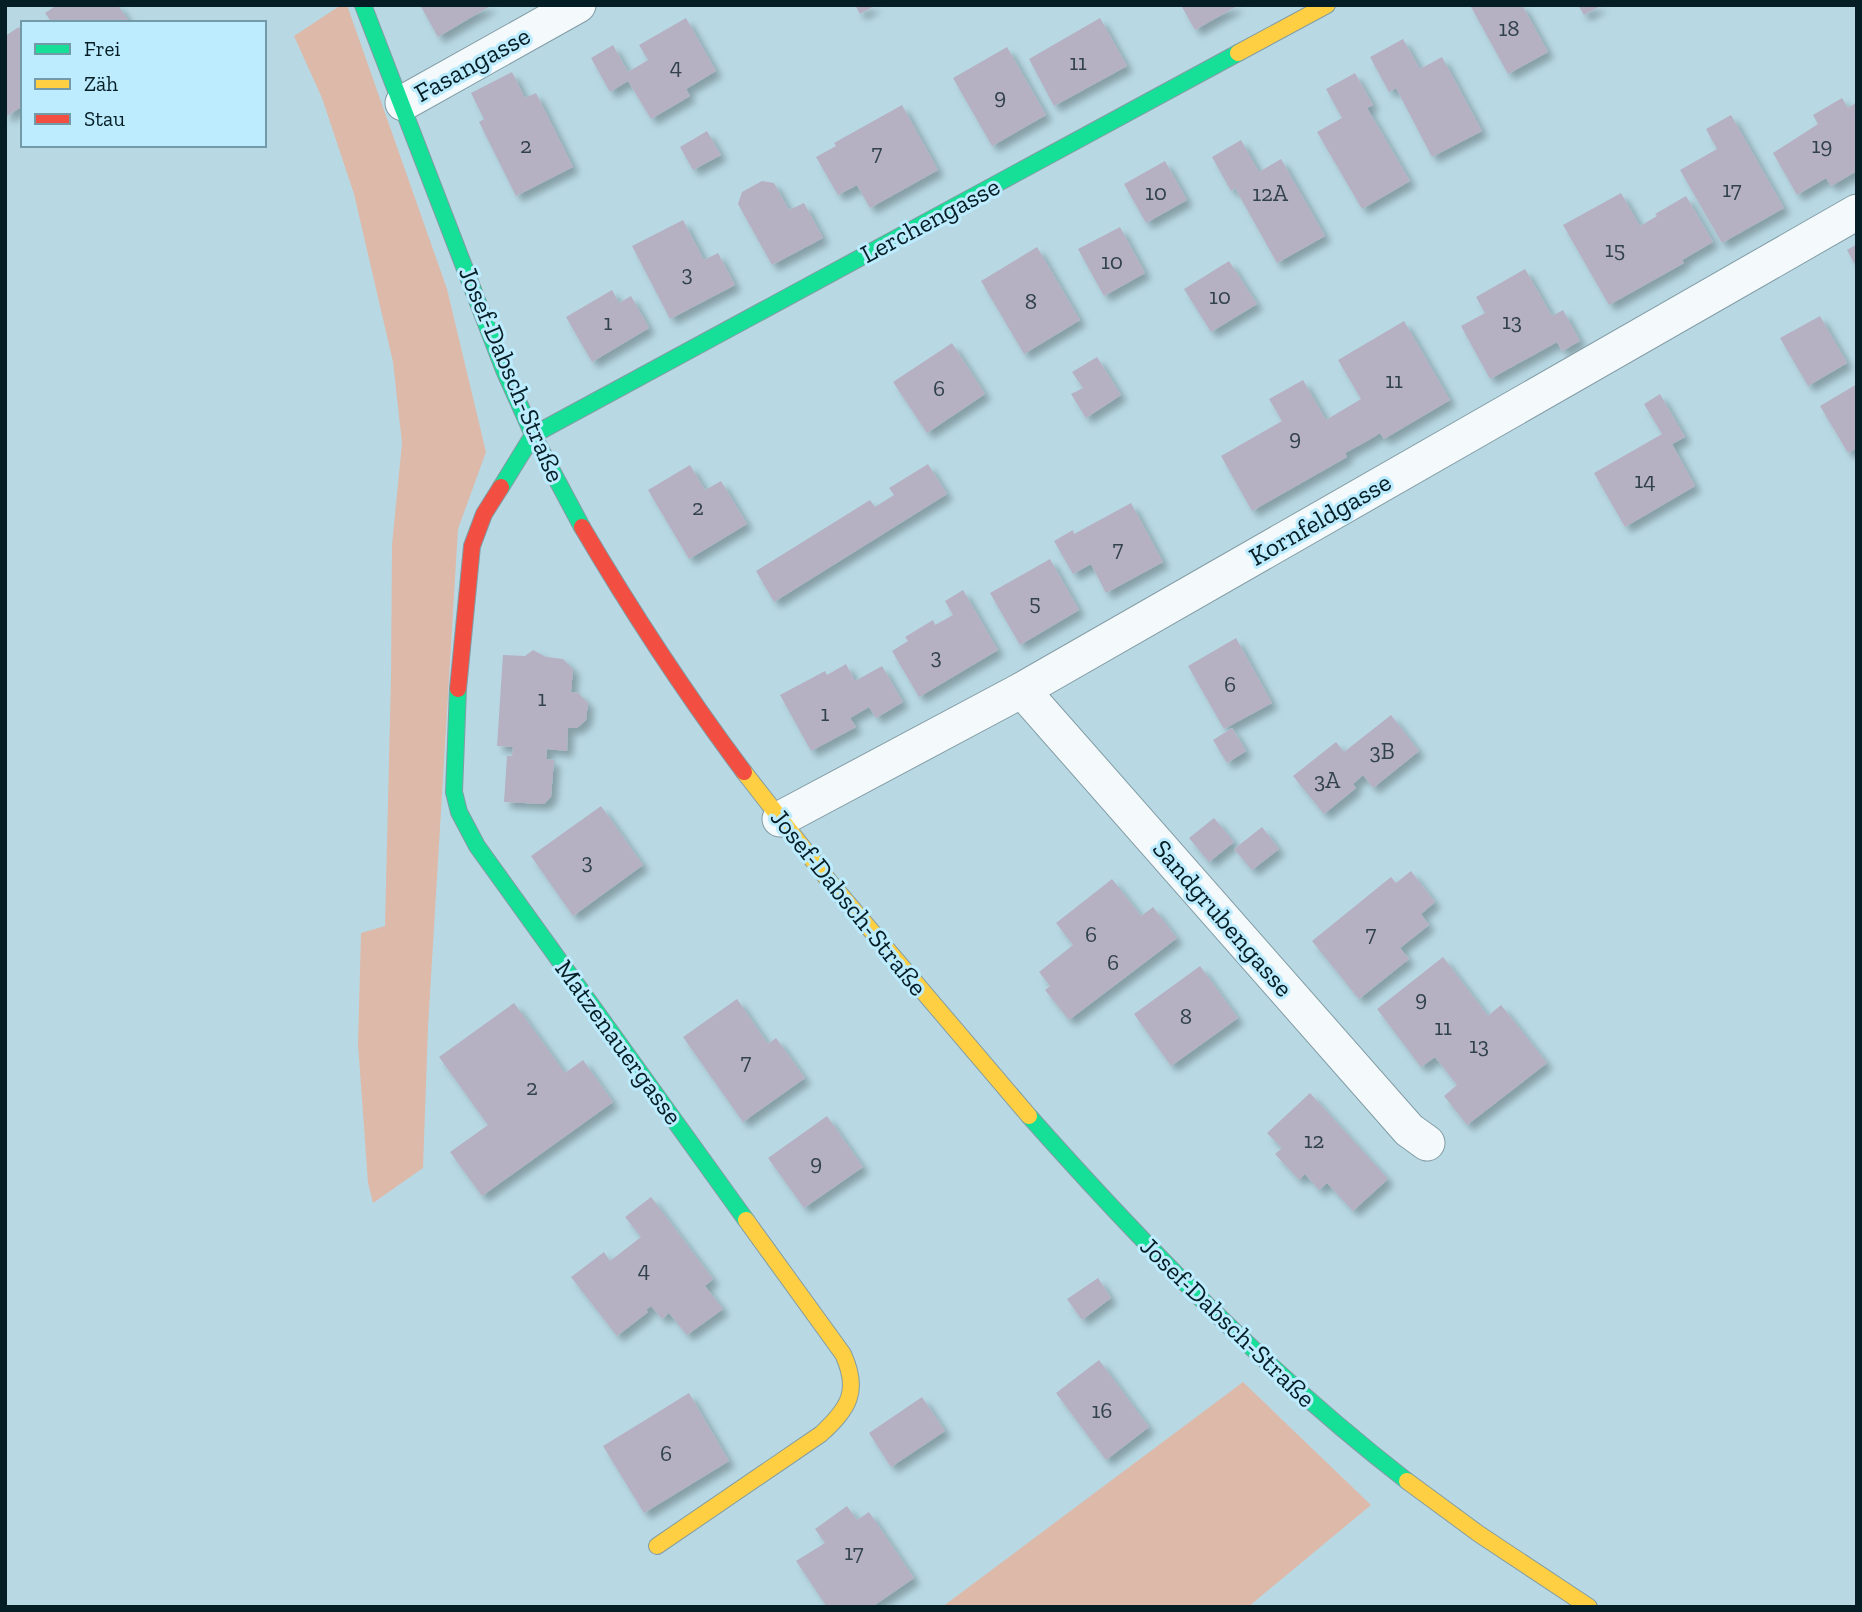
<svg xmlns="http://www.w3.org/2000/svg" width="1862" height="1612" font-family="'Zilla Slab',serif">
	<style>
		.green { fill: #ddb9aa }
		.building { fill: #b6b0c3; filter: url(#shadow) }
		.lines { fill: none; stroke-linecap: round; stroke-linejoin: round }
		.street-casing { stroke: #829ca5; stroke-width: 37 }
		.fast-casing { stroke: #829ca5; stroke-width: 18 }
		.slow-casing { stroke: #829ca5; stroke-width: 18 }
		.jam-casing { stroke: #829ca5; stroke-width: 18 }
		.street { stroke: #f4f9fb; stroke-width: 35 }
		.fast { stroke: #16e098; stroke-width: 16 }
		.slow { stroke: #ffcf43; stroke-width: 16 }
		.jam { stroke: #f24e42; stroke-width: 16 }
		.labels { text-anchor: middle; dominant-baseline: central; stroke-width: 6; stroke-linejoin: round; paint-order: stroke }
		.number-label { font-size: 23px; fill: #31424d }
		.street-label { font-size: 26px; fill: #051e26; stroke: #bdecfe }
	</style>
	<defs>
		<filter id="shadow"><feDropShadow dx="6" dy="6" stdDeviation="3.5" flood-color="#0004"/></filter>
	</defs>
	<rect width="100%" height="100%" fill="#b8d9e4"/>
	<g class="green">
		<polygon points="341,5 347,5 447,289 486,452 458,529 428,1027 423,1168 373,1203 368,1183 358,1044 361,933 385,926 391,676 392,545 402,443 393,362 354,194 322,98 294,36"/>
		<polygon points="1243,1382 1371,1505 1248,1607 942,1607"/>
	</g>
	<g class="building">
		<polygon points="57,5 118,5 130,23 52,23 45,13"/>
		<polygon points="420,5 492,5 438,37"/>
		<polygon points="855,5 876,5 860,14"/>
		<polygon points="1185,5 1239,5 1195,30 1182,7"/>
		<polygon points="1470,5 1522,5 1548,52 1508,74"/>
		<polygon points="1578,5 1602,5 1584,15"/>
		<polygon points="686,18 716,71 686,89 690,96 651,119 628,81 610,92 591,58 613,45 628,72 648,60 639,45"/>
		<polygon points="1100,18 1127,66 1054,106 1029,59"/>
		<polygon points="19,27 23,33 23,106 5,117 5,36"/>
		<polygon points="1403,39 1420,69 1442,57 1482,131 1432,157 1396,88 1389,92 1370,57"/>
		<polygon points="1007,47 1046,115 992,146 953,78"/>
		<polygon points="512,72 525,98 536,93 573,167 516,196 479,122 484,119 471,93"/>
		<polygon points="1355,73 1373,105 1367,108 1410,181 1362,209 1317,132 1342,118 1326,89"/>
		<polygon points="1842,98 1848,108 1857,102 1857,171 1831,186 1826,178 1797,195 1773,153 1818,124 1813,115"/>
		<polygon points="902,105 938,170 870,208 857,185 838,195 816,157 836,146 834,143"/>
		<polygon points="1731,115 1784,208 1722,243 1680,170 1717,149 1706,129"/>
		<polygon points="707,131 721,155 693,170 680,147"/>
		<polygon points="1241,140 1259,172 1281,159 1325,236 1277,263 1235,188 1231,191 1212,157"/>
		<polygon points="1165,161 1187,200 1146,223 1124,184"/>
		<polygon points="762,181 774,183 789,210 804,203 823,238 772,265 738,204 742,192"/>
		<polygon points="1621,193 1640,226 1657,216 1655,214 1686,196 1713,242 1682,260 1684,263 1609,305 1563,225"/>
		<polygon points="683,220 704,260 718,253 735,285 670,319 632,246"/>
		<polygon points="1120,227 1145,273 1104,296 1078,249"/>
		<polygon points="1857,244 1857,262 1854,263 1847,250"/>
		<polygon points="1037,247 1080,320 1024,354 981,281"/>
		<polygon points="1229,261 1257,304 1211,332 1184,289"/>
		<polygon points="1525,269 1552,316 1563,310 1580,341 1562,351 1557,342 1490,379 1461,326 1485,313 1476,297"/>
		<polygon points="612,290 619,303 631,296 649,328 592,362 566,317"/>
		<polygon points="1820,316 1847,363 1808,386 1780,338"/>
		<polygon points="1404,321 1450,400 1384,439 1380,433 1367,441 1345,453 1347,457 1252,511 1221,456 1282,421 1269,399 1303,380 1326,420 1361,399 1338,360"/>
		<polygon points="952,343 985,394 927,433 893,382"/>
		<polygon points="1097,357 1121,395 1086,418 1071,394 1083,388 1072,372"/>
		<polygon points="1857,384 1857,448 1848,453 1820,406"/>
		<polygon points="1660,394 1685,437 1672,444 1695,486 1625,527 1594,473 1662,434 1644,404"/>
		<polygon points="928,464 947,494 774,602 756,571 870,500 875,507 894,495 889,488"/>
		<polygon points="690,465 705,490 721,481 747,524 689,559 648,490"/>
		<polygon points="1131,503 1163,562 1106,593 1091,564 1073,574 1054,541 1073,530 1074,534"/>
		<polygon points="1050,559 1079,610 1020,645 990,593"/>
		<polygon points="963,590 998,650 919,697 892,651 908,641 905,637 933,620 935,625 953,615 945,601"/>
		<polygon points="1236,638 1272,703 1224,729 1188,666"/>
		<polygon points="533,650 546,657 563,659 573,669 571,692 578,693 588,703 586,720 577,728 568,728 567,751 547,749 546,759 554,760 551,797 544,804 504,802 507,756 512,756 513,747 497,746 503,655 525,656"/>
		<polygon points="846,664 855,681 882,666 903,702 876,718 869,707 850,718 856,727 811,751 780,695 825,671 827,675"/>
		<polygon points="1391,715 1419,751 1373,788 1363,775 1353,784 1356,788 1324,814 1293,776 1336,742 1344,752"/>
		<polygon points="1232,728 1246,751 1227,763 1213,740"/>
		<polygon points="601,806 643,865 573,916 531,856"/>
		<polygon points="1214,818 1234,842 1209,862 1189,838"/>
		<polygon points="1262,827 1279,849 1252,870 1234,849"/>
		<polygon points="1411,871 1435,902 1421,914 1429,925 1400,948 1409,959 1359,999 1312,941 1391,877 1396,883"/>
		<polygon points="1112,879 1141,916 1153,907 1177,938 1069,1020 1045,990 1050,986 1039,972 1073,945 1056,923"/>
		<polygon points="1443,957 1488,1016 1501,1005 1547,1063 1467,1125 1444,1096 1457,1085 1435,1057 1421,1067 1377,1009"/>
		<polygon points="1200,966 1238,1018 1171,1066 1134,1014"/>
		<polygon points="737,999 768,1044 776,1038 805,1078 743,1122 683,1037"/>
		<polygon points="514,1003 565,1073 583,1060 613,1102 482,1196 450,1152 488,1125 439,1057"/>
		<polygon points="1310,1093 1388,1179 1353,1211 1327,1183 1319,1190 1305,1174 1299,1180 1275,1154 1282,1148 1267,1133"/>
		<polygon points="827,1116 863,1167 804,1208 768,1158"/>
		<polygon points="651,1197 713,1279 705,1286 723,1309 687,1335 669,1313 662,1319 651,1306 646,1310 648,1312 617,1336 571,1277 604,1252 610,1261 641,1237 625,1217"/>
		<polygon points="1098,1278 1111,1298 1082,1320 1067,1299"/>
		<polygon points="1099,1360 1149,1427 1106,1460 1056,1393"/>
		<polygon points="689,1393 729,1461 644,1513 603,1446"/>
		<polygon points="922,1397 945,1431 891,1467 869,1433"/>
		<polygon points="847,1506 857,1520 869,1512 914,1578 872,1607 827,1607 796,1561 825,1543 815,1529"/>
	</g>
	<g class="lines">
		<defs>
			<g id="street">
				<polyline points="403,103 578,5"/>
				<polyline points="1022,690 1409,1130 1427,1143"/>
				<polyline points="780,819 1022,690 1857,212"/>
			</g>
			<g id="fast">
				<polyline points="363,5 504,370 534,437 582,527"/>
				<polyline points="501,487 533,435 1238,53"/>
				<polyline points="458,689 454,792 459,812 477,846 746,1220"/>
				<path d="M 1029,1116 C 1146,1248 1268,1373 1407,1481"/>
			</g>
			<g id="slow">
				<polyline points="1238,53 1327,5"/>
				<polyline points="744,772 829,881 1029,1116"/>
				<polyline points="1407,1481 1479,1534 1589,1607"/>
				<path d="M 657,1546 L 821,1434 C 849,1408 860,1391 843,1354 L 746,1220"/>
			</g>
			<g id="jam">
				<path d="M 582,527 C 632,612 685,693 744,772"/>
				<polyline points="458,689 472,546 484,514 501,487"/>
			</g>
		</defs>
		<use href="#street" class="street-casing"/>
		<use href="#fast" class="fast-casing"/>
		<use href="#slow" class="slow-casing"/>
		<use href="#jam" class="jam-casing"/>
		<use href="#street" class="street"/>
		<use href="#fast" class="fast"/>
		<use href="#slow" class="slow"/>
		<use href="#jam" class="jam"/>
	</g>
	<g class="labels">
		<g class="number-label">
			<text x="1509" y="28">18</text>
			<text x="1078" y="62">11</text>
			<text x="676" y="66">4</text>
			<text x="1000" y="96">9</text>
			<text x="526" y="145">2</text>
			<text x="1822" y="145">19</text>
			<text x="877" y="152">7</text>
			<text x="1732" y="189">17</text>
			<text x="1156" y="192">10</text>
			<text x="1270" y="193">12A</text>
			<text x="1615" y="249">15</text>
			<text x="1112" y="261">10</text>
			<text x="687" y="273">3</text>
			<text x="1220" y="296">10</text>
			<text x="1031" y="301">8</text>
			<text x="1512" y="321">13</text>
			<text x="608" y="322">1</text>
			<text x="1394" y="380">11</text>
			<text x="939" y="388">6</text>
			<text x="1295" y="437">9</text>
			<text x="1645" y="480">14</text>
			<text x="698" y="507">2</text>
			<text x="1118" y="548">7</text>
			<text x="1035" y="602">5</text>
			<text x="936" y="656">3</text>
			<text x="1230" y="684">6</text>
			<text x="542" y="698">1</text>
			<text x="825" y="713">1</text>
			<text x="1382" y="751">3B</text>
			<text x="1327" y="780">3A</text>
			<text x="587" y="861">3</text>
			<text x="1371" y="933">7</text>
			<text x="1091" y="934">6</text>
			<text x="1113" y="962">6</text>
			<text x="1421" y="998">9</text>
			<text x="1186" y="1016">8</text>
			<text x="1443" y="1027">11</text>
			<text x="1479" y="1045">13</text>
			<text x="746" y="1061">7</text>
			<text x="532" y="1087">2</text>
			<text x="1314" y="1140">12</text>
			<text x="816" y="1162">9</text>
			<text x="644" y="1269">4</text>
			<text x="1102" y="1410">16</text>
			<text x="666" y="1453">6</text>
			<text x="854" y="1552">17</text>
		</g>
		<g class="street-label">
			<text transform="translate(472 64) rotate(-29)">Fasangasse</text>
			<text transform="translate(930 220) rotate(-28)">Lerchengasse</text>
			<text transform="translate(512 374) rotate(67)">Josef-Dabsch-Straße</text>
			<text transform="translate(1320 519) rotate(-30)">Kornfeldgasse</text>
			<text transform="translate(849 902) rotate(51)">Josef-Dabsch-Straße</text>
			<text transform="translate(1223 918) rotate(49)">Sandgrubengasse</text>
			<text transform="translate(619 1042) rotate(54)">Matzenauergasse</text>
			<text transform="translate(1228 1322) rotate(44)">Josef-Dabsch-Straße</text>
		</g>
	</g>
	<rect width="1862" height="1612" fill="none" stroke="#051e26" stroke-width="14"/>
	<rect x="21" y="21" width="245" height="126" fill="#bdecfe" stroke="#739aa8" stroke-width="2"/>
	<rect x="35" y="44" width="35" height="10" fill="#16e098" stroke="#739aa8" stroke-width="2"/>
	<text x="84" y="56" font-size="21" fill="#051e26">Frei</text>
	<rect x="35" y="79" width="35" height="10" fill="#ffcf43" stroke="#739aa8" stroke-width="2"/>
	<text x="84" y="91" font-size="21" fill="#051e26">Zäh</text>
	<rect x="35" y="114" width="35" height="10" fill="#f24e42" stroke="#739aa8" stroke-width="2"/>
	<text x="84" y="126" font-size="21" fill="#051e26">Stau</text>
</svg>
